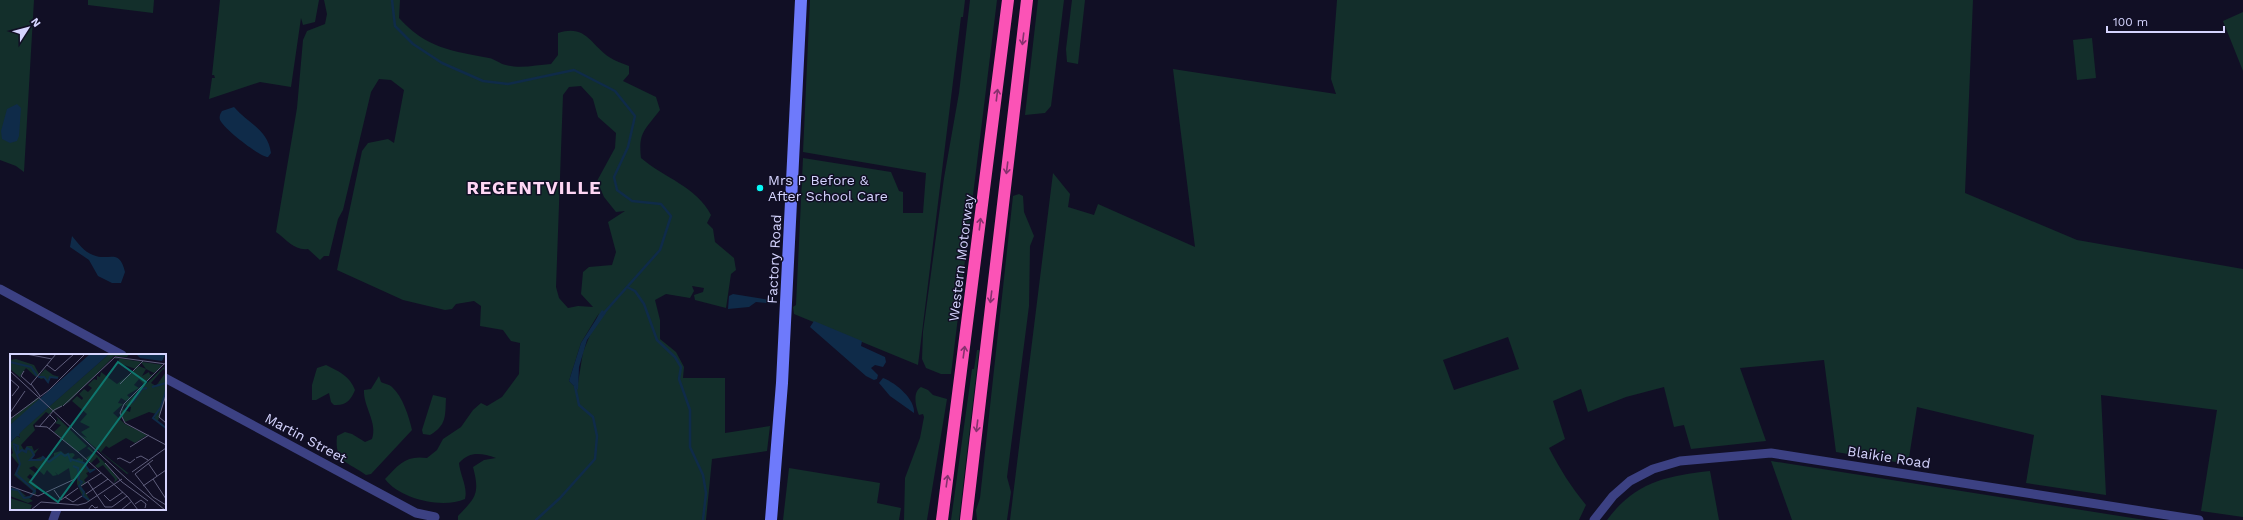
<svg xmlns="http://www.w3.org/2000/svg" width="2243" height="520" font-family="'Work Sans',sans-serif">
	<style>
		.green { fill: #132f2b; fill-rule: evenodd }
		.water { fill: #0f2b49 }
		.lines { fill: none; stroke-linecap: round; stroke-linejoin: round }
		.stream { stroke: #0f2b49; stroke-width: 2.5 }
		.street { stroke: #3c4183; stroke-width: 9 }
		.secondary { stroke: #6e7afb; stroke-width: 12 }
		.highway { stroke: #fb53b6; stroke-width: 12 }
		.oneway { stroke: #86316e }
		.poi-dot { fill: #06f8f6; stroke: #110f25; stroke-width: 1.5 }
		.labels { text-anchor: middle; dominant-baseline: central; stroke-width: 3; stroke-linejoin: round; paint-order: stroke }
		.poi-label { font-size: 14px; fill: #d5d4fe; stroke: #110f25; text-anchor: start }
		.street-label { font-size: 14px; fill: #d5d4fe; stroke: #110f25 }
		.district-label { font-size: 18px; font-weight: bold; letter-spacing: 1px; fill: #fed6f4; stroke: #110f25 }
		.inset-river { fill: none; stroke: #0f2b49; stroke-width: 2 }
		.inset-road { fill: none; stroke: #5f5e7c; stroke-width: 1 }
		.view { fill: #0f766e; fill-opacity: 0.15; stroke: #0f766e; stroke-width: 2 }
		.inset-edge { fill: none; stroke: #d5d4fe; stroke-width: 2 }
	</style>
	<rect width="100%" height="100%" fill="#110f25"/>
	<g class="green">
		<polygon points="0,0 34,0 24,172 16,166 0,160"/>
		<polygon points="88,0 154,0 153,13 88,5"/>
		<polygon points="220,0 319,0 315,22 303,25 301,18 291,87 260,82 209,99 212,78 215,78 214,75 212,75"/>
		<path d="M 324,0 L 400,0 L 399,18 C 426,48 452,51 489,58 C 495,59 500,64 506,65 C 520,69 537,65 551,64 L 558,55 L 558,33 C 586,24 590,44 609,57 C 615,61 622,63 629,66 L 629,74 L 623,81 L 656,97 L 660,110 C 645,130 638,132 641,158 C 664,178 696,186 711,215 L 707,223 L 713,229 L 715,242 L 734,258 L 736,270 L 731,274 L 726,308 L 695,300 L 694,295 L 703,292 L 704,288 L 692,286 L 694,291 L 690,298 L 666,294 L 655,300 L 660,320 L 660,339 L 676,352 L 684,367 L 683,378 L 725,378 L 725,433 L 770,426 L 767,451 L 712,459 L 706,520 L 458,520 L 458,516 C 476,497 480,494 473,467 L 484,460 L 496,458 C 481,453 470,451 459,463 C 460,475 468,487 465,499 C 442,509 400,499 385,479 C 399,464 406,455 427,458 L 437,450 L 443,439 L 461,427 L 473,410 L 481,403 L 487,406 L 502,397 L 519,374 L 520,343 L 511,341 L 503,330 L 480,326 L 481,306 L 474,301 L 456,304 L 452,309 L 445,310 L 403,300 L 337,270 L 362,151 L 368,143 L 388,139 L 394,143 L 404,90 L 391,80 L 379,79 L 371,92 L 343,210 L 338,219 L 329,256 L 324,256 L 320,260 L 308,249 C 295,251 287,240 276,232 L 297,108 L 303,40 L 307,31 L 325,24 L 327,14 ZM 581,86 L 593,99 L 598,117 L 616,133 L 615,148 L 597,181 L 604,197 L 616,212 L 625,211 L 608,222 L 616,252 L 612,265 L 589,267 L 583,272 L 581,294 L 593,307 L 578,306 L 568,308 L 559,298 L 556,287 L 563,95 L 569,87 ZM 599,313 L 583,352 L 577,389 L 569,381 L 581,343 Z"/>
		<polygon points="810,0 965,0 963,17 961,17 918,365 794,314 793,307 796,305 803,158 891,172 899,191 903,192 903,213 923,213 926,173 803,152"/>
		<polygon points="970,0 997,0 951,374 941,374 926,368 922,359 923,332 944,178 959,93"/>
		<polygon points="1038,0 1064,0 1051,106 1045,113 1025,115"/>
		<polygon points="1072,0 1085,0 1078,64 1067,62 1066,49"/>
		<path d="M 1337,0 L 1973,0 L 1965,193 L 2077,240 L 2243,269 L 2243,517 L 2201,511 L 2217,410 L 2101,395 L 2106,495 L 2026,483 L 2034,435 L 1917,407 L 1908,464 L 1836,452 L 1824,360 L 1740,368 L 1766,441 L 1691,449 L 1684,425 L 1674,427 L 1664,387 L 1626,397 L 1588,412 L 1581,389 L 1553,401 L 1565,439 L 1549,448 C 1561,471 1570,485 1586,505 L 1579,520 L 1010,520 L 1053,173 L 1070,194 L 1068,207 L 1094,215 L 1098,204 L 1195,247 L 1173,69 L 1336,94 L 1331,79 ZM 1508,337 L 1519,369 L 1454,390 L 1443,360 Z"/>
		<polygon points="2243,12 2243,71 2223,21"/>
		<polygon points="2092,38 2096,78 2077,80 2073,40"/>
		<polygon points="1019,194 1023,196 1024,212 1034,236 1030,246 1029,306 1007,477 1011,492 1007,520 977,520 976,510 980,498 1013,196"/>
		<polygon points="977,350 979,350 959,520 951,520 972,369 974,369"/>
		<path d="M 326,365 C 338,371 350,376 355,390 C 351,400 346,406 334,405 L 331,402 L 329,393 L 316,400 L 312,400 L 312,385 L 317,368 Z"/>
		<path d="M 379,376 L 381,382 C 385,384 389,384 392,387 C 403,397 409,417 412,430 L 371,474 L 366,475 C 349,462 334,463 337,436 L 345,432 L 352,434 L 365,442 L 372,439 C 378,423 363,406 364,390 L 371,389 Z"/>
		<path d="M 921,387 L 928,390 L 933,395 L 947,399 L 927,520 L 904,520 L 905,478 L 920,438 L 924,417 L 923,414 L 919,415 C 916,408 912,392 921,387 Z"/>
		<path d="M 433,395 L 446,398 C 445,416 447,425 430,435 L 423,434 L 422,430 Z"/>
		<polygon points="1771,461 2145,520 1792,520"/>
		<polygon points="789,468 880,483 877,503 901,508 899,520 783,520"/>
		<path d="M 1710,471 L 1719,520 L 1607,520 C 1635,482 1666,476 1710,471 Z"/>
	</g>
	<g class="water">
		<polygon points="17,104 21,108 19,136 17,141 10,143 2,139 1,131 7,109"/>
		<path d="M 234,107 C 249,124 268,130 271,153 L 268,157 C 260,157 224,129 220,120 C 219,117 220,114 222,111 Z"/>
		<path d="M 72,236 C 78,243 84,252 93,255 C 109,262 119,247 125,272 L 121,283 L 112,283 L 98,276 L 89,260 L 70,247 Z"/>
		<polygon points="733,294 776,301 776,304 756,302 749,307 728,309 729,296"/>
		<polygon points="602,310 606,313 587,340 579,367 578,390 569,381 581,343"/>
		<polygon points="814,321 862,341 861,346 885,357 886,362 883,367 875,365 871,368 878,375 877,379 874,380 866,376 810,327"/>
		<path d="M 883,378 C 896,383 915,399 914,413 L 890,396 L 879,383 Z"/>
	</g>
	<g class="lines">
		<g class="stream">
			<polyline points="392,0 395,26 413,44 442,63 483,81 508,84 574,70 615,91 635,116 628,147 614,177 617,190 632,201 661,204 671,216 660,250 603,314"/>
			<polyline points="627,287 635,291 644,304 657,340 675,357 681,367 679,379 690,410 690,447 703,475 706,493 703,520"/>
			<polyline points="536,520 560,498 595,459 597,436 593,417 579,405 575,386"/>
		</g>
		<g class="street">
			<polyline points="0,289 122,355"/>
			<polyline points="165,378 416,513 435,517"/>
			<polyline points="53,520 57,509"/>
			<polyline points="1594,520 1613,496 1630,481 1653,469 1680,461 1771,453 2199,520"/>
		</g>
		<polyline class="secondary" points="771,520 782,383 801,0"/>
		<g class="highway">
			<polyline points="942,520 1008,0"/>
			<polyline points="966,520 1027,0"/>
		</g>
	</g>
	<defs><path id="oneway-shaft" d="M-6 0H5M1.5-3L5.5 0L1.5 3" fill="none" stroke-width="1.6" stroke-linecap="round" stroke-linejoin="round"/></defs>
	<g class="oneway">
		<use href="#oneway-shaft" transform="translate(1023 39) rotate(97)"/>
		<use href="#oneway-shaft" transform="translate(997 95) rotate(-83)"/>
		<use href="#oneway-shaft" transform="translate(1007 168) rotate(97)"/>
		<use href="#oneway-shaft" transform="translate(980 224) rotate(-83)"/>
		<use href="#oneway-shaft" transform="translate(991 297) rotate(97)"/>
		<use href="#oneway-shaft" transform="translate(964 352) rotate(-82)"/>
		<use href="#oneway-shaft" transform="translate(977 426) rotate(97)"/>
		<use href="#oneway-shaft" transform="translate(947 481) rotate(-82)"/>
	</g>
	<circle class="poi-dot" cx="760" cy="188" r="4"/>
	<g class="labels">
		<g class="poi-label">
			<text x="768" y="180">Mrs P Before &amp;<tspan x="768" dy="16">After School Care</tspan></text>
		</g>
		<g class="street-label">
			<text transform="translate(961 258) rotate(-83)">Western Motorway</text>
			<text transform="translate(774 259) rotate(-87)">Factory Road</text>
			<text transform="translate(306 438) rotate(28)">Martin Street</text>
			<text transform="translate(1889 457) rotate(9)">Blaikie Road</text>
		</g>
		<g class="district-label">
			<text x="534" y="187">REGENTVILLE</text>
		</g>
	</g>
	<g transform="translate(10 354)">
		<rect width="156" height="156" fill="#110f25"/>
		<path d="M 99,0 L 119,0 L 117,3 L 104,2 L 59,48 L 39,60 L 36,58 L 23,71 L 25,76 L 11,91 L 14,96 L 17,92 L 22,92 L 24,97 L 29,94 L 21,105 L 23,106 L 33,102 L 38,107 L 44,102 L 44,99 L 51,97 L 54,100 L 63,99 L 65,101 L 62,104 L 64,106 L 69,104 L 72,106 L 73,103 L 73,108 L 79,115 L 86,115 L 76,119 L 78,122 L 74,126 L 76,129 L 71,132 L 80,146 L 78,147 L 72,141 L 67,130 L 67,124 L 61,126 L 59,114 L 48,121 L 45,118 L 47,121 L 43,122 L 37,116 L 34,121 L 24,112 L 19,114 L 27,120 L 24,124 L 20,120 L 17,123 L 30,134 L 26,135 L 26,140 L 21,141 L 19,144 L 23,147 L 18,149 L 0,142 L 0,133 L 10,137 L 16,142 L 14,143 L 20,142 L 23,137 L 4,121 L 9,111 L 1,101 L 3,99 L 0,89 L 7,82 L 10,84 L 9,79 ZM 106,4 L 153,11 L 144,19 L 136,15 L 131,8 L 126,14 L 129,12 L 136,15 L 132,22 L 139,18 L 140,21 L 144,20 L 134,30 L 129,25 L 124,31 L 129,34 L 117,41 L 120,44 L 116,47 L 111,44 L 108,49 L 113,50 L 103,59 L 115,70 L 137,81 L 125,89 L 116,84 L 99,94 L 96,92 L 91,98 L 118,119 L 120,118 L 117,120 L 70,81 L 77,84 L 71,78 L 80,73 L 70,68 L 77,60 L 62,47 L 67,42 L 72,46 L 73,44 L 69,40 L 74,35 L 78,38 L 82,34 L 78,31 L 84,25 L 87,26 L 87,22 L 90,23 L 91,18 L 107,30 L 126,15 L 108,9 L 109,5 L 104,5 ZM 6,5 L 24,11 L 29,20 L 26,23 L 16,14 L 10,22 L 12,25 L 0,15 L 0,6 ZM 156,11 L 154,14 L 156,16 L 153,15 L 141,29 L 146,32 L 156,18 L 156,41 L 148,67 L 144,65 L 146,60 L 139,58 L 115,68 L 111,61 L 112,55 L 120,58 L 121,53 L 114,51 ZM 35,15 L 43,21 L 50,23 L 40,24 L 38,29 L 35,24 L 31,25 L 28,23 ZM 27,44 L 32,45 L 0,71 L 0,66 ZM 46,62 L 77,92 L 68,98 L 44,78 L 51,71 L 45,69 L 48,66 ZM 79,93 L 96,110 L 108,125 L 104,129 L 105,125 L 93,111 L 88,114 L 85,112 L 90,108 L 87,103 L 81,109 L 76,104 L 83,99 L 77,94 ZM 0,144 L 22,151 L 20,156 L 0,156 Z" fill="#132f2b"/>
		<path d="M 80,0 L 99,0 L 14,75 L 9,80 L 10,83 L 7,82 L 0,89 L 0,71 ZM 126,0 L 155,0 L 155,1 L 152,7 L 130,4 Z" fill="#0f2b49"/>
		<path class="inset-river" d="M 0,8 L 21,13 L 27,22M 28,23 L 34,23 L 38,28 L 40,23 L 48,24M 142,33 L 156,29M 156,36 L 151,53 L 143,64 L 156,74M 122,49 L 132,35 L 137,34M 3,90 L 8,92 L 8,99 L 12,96 L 16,98 L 17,94 L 21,96 L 24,101 L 20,106 L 31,106 L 33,103 L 39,108 L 51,99 L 55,102 L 58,100 L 61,108M 60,105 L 74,109 L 80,118 L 85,115M 63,112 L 68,114 L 69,126 L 72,128 L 69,132 L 74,138 L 73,142 L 79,146M 0,135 L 8,136 L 14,144 L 20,143 L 25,137 L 6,120 L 10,110 L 4,92"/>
		<path class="inset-road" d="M 16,0 L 42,5M 154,10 L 114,50 L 110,59 L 115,69 L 156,91M 37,11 L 45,17 L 64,0M 0,17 L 117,125 L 155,156M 14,17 L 11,22 L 21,31M 0,25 L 9,33 L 2,42M 110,30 L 133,7M 156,41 L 149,63 L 156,69M 30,42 L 21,30 L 46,0M 53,52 L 105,3 L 156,10M 0,59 L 15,37M 0,65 L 39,36 L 75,0M 25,72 L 37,73 L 68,98 L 118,143 L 128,156M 29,73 L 44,56 L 52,52M 39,75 L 46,67 L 40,61M 120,93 L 139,81M 126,104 L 131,102 L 138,106M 107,105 L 110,104 L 120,109 L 125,105M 143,106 L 125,120 L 143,143 L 156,151M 95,109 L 112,128 L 138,147M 138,109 L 147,122M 122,118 L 156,94M 143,125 L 156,145M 78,128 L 95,153 L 102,153 L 117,142M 0,132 L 28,142 L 65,125M 71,132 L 91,119M 133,132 L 156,116M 44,136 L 51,146 L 68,134M 76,140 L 98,125M 94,141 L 100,147 L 113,138M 55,143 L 63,148 L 72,142M 125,150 L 131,146 L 136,150 L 135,154M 21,156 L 31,148 L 68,151 L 76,149 L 112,125M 78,156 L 82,151 L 85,154 L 88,153M 111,156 L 122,147"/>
		<path class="view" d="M 108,8 L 136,28 L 48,148 L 20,128 Z"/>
		<rect width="156" height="156" class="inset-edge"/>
	</g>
	<g transform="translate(28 28) rotate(54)" stroke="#110f25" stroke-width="3" paint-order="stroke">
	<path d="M0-3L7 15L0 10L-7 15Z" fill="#d5d4fe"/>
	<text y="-6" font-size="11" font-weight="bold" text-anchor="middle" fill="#d5d4fe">N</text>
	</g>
	<path d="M2107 26v6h117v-6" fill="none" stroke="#d5d4fe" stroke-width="2"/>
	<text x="2113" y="26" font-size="12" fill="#d5d4fe" stroke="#110f25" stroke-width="3" paint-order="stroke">100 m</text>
</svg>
